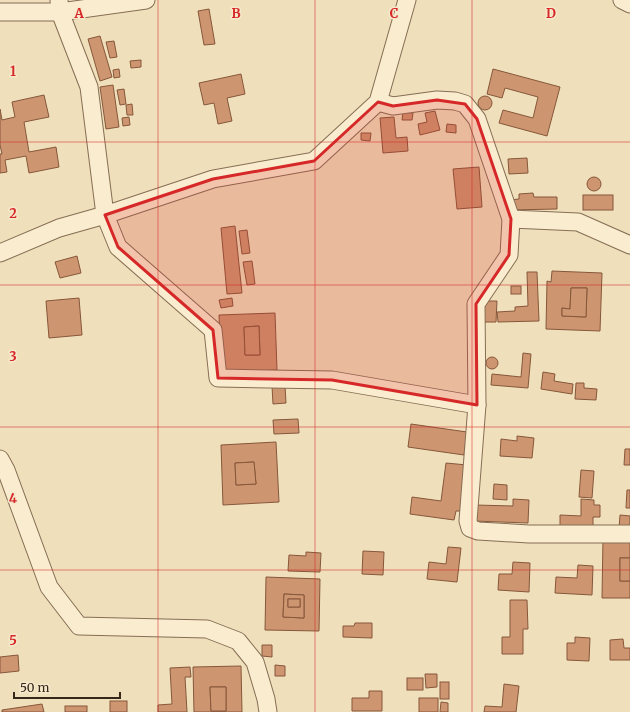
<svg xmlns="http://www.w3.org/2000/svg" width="630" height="712" font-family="Merriweather,serif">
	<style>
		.building { fill: #ce9670; stroke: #86573a; fill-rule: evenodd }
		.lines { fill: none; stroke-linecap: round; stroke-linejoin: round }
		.minor-casing { stroke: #866e55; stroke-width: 19 }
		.minor { stroke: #faecce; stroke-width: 17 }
		.marked { fill: #d62828; fill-opacity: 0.2; stroke: #d62828; stroke-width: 3; stroke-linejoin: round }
		.grid { fill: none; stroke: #d62828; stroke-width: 1; stroke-opacity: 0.55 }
		.grid-label { font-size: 13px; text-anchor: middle; font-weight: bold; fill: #d62828; stroke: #f6e9cb; stroke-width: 3; stroke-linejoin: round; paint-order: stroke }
	</style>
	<rect width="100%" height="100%" fill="#efdfbb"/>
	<g class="building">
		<polygon points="209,9 215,44 204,45 198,11"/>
		<polygon points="100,36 112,77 100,81 88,39"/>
		<polygon points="114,41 117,57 110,58 106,42"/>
		<polygon points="141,60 141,67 131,68 130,61"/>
		<polygon points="119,69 120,77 114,78 113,70"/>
		<polygon points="493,69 560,87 547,136 499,123 503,110 533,118 538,97 505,88 502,98 487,94"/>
		<polygon points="241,74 245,94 227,98 232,121 218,124 214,103 204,105 199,83"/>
		<polygon points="113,85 119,127 106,129 100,87"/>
		<polygon points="124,89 126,104 120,105 117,90"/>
		<polygon points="44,95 49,117 24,122 29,152 56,147 59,167 29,173 26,156 5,160 7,172 0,173 0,154 2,154 0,145 0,109 2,120 15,117 12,102"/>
		<circle cx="485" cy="103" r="7"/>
		<polygon points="132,104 133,115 127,115 126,105"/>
		<polygon points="435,111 440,130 420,135 418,124 427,122 425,113"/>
		<polygon points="403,112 413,113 412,120 402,120"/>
		<polygon points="129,117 130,125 123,126 122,118"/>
		<polygon points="394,117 396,138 407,137 408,151 383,153 380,118"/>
		<polygon points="447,124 456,125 456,133 446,132"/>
		<polygon points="361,133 371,133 370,141 361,140"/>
		<polygon points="527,158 528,173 509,174 508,159"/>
		<polygon points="479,167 482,207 457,209 453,169"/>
		<circle cx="594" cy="184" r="7"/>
		<polygon points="533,193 534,197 557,197 557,209 510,210 510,200 519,199 519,194"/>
		<rect x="583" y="195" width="30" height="15"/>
		<polygon points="235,226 242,293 227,294 221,228"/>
		<polygon points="247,230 250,253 242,254 239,231"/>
		<polygon points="77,256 81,273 60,278 55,262"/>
		<polygon points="252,261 255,284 247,285 243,262"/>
		<path d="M 552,271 L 602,273 L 600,331 L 546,329 L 547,281 L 551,282 ZM 571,288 L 587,288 L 586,317 L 562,316 L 562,308 L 570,309 Z"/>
		<polygon points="527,272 537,272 539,321 498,322 497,312 515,311 515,307 528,306"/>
		<rect x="511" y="286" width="10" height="8"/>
		<polygon points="571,288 587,288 586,317 562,316 562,308 570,309"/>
		<polygon points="79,298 82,335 49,338 46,301"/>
		<polygon points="232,298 233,306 221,308 219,300"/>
		<polygon points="482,301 497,301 496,322 482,322"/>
		<path d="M 275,313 L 277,370 L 221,372 L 219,315 ZM 259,326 L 260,355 L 245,355 L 244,327 Z"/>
		<polygon points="259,326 260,355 245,355 244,327"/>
		<polygon points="523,353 531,354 528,388 491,385 492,374 521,377"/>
		<circle cx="492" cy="363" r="6"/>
		<polygon points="543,372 555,374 554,381 573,384 572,394 541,389"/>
		<polygon points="576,383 584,383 584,388 597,389 596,400 575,399"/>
		<polygon points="272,386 285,386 286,403 273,404"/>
		<polygon points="298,419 299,433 274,434 273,420"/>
		<polygon points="411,424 467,432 464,455 408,447"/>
		<polygon points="517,436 534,438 532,458 500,456 501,439 517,441"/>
		<path d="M 276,442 L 279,502 L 223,505 L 221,445 ZM 254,462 L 256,484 L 236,485 L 235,463 Z"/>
		<polygon points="625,449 630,449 630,465 624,465"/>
		<polygon points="254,462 256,484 236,485 235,463"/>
		<polygon points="446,463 467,465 461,511 456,511 454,520 410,514 412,497 441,501"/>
		<polygon points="581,470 594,471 592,498 579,497"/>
		<polygon points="494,484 507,485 507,500 493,499"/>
		<polygon points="627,490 630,490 630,508 626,508"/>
		<polygon points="513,499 529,500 528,523 474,521 475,505 513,506"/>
		<polygon points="581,499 594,500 594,505 600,505 600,517 593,517 593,528 560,527 560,515 581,516"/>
		<polygon points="620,515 630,516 630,530 619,529"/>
		<polygon points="603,538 630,539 630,558 620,558 620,581 630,581 630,598 602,598"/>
		<polygon points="448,547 461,548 457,582 427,579 429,562 446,564"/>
		<polygon points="363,551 384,552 383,575 362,574"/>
		<polygon points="306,552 321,553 320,572 288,571 289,555 306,556"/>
		<rect x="620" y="558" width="10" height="23"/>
		<polygon points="513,562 530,563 529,592 498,590 499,574 512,574"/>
		<polygon points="578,565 593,566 592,595 555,593 556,577 577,578"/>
		<path d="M 266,577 L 320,579 L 319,631 L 265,630 ZM 284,594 L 304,595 L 304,618 L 283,617 Z"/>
		<path d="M 284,594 L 304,595 L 304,618 L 283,617 ZM 288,599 L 300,599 L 300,607 L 288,607 Z"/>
		<rect x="288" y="599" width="12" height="8"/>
		<polygon points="510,600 527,600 528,629 523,629 523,654 502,654 502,637 510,637"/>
		<polygon points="355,623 372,623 372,638 343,637 343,626 354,626"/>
		<polygon points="575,637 590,638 589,661 567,660 567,643 575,643"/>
		<polygon points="623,639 624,648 630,648 630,660 610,660 610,640"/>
		<polygon points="262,645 272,645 272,657 262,656"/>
		<polygon points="18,655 19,671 0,673 0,657"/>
		<polygon points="275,665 285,666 285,676 275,676"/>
		<path d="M 241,666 L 242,712 L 194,712 L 193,667 ZM 210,687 L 226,687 L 226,711 L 211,711 Z"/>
		<polygon points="190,667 191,677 185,677 187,712 158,712 158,705 172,704 170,668"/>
		<polygon points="425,674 437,674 437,687 426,688"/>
		<rect x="407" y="678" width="16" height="12"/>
		<rect x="440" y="682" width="9" height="17"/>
		<polygon points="504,684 519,686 516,712 484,712 485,706 502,707"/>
		<polygon points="210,687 226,687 226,711 211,711"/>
		<polygon points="369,691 382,691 382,711 352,711 352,698 369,698"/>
		<rect x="419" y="698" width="19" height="14"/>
		<rect x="110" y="701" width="17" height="11"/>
		<polygon points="441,702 448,703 448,712 440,712"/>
		<polygon points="42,704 44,712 2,712 2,710"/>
		<rect x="65" y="706" width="22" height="6"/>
	</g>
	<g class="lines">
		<defs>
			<g id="minor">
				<polyline points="59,0 60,12 89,87 105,215 118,247 213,330 218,378 332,380 477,405"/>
				<polyline points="622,0 630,4"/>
				<polyline points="0,12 60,12 146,0"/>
				<polyline points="378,102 393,106 437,100 455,101 465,104 477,119 511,219 509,255 476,304 477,405 468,521 470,528 478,531 529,534 630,534"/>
				<polyline points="511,219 578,222 630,245"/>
				<polyline points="0,253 59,228 105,215 213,179 314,161 378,102 407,0"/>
				<polyline points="0,459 6,470 49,587 79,626 207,629 238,641 255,662 266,699 268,712"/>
			</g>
		</defs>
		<use href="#minor" class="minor-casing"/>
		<use href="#minor" class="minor"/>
	</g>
	<path class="marked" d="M 437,100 L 465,104 L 477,119 L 511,219 L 509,255 L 476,304 L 477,405 L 332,380 L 218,378 L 213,330 L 118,247 L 105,215 L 213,179 L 314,161 L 378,102 L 393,106 Z"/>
	<path class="grid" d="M 158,0 L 158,712M 315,0 L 315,712M 472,0 L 472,712M 0,142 L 630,142M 0,285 L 630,285M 0,427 L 630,427M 0,570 L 630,570"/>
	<g class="grid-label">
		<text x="79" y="18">A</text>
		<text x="236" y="18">B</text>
		<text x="394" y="18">C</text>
		<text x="551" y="18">D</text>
		<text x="13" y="76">1</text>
		<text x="13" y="218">2</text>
		<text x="13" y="361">3</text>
		<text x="13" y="503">4</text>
		<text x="13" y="645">5</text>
	</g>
	<path d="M14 692v6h106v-6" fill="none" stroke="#35271a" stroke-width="2"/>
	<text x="20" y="692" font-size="12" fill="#35271a" stroke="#f6e9cb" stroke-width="3" paint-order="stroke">50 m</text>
</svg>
